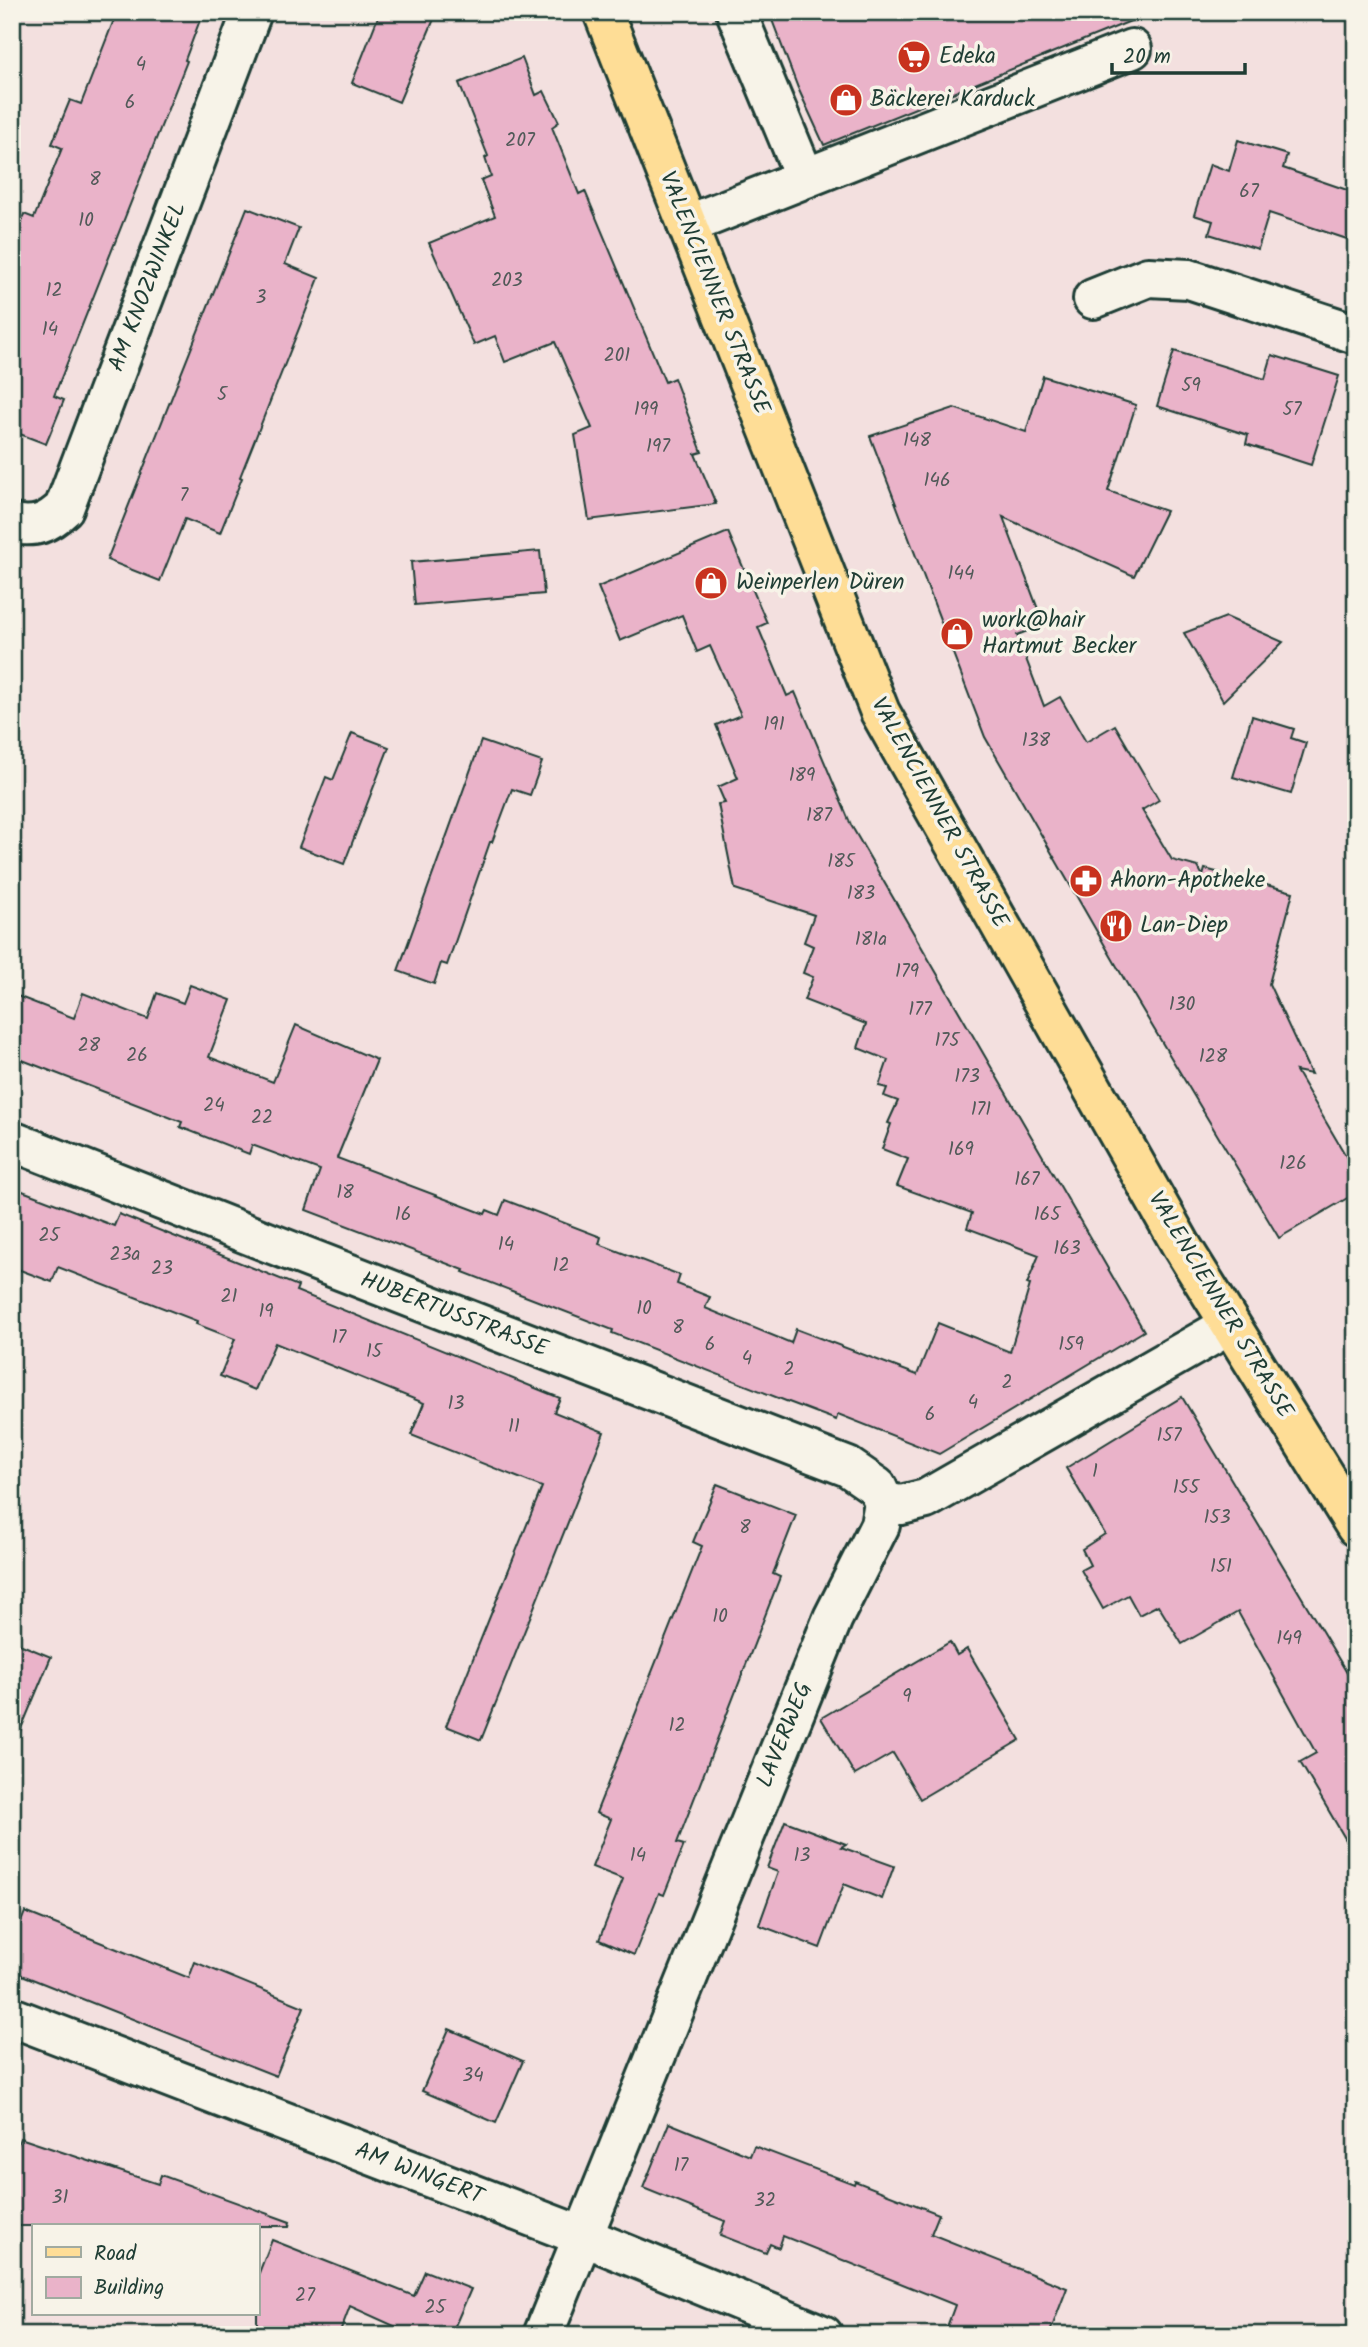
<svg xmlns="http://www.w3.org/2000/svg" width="1368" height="2347" font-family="Kalam,sans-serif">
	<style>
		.building { fill: #eab3c9; stroke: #1f3d34; stroke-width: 2 }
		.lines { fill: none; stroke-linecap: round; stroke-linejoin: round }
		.minor-casing { stroke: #1f3d34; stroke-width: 44 }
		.major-casing { stroke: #1f3d34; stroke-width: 44 }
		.minor { stroke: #f7f3e8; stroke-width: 38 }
		.major { stroke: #fedd96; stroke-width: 38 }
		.labels { text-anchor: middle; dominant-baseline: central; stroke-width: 7; stroke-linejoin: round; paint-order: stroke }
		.number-label { font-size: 19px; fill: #525a59 }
		.poi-label { font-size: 23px; fill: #1f3d34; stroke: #f7f3e8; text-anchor: start }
		.street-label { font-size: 23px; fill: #1f3d34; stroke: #f7f3e8 }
	</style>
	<rect width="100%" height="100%" fill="#f3e0df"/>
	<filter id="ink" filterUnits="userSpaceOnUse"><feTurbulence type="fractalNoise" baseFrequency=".0143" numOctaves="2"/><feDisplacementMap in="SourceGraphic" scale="14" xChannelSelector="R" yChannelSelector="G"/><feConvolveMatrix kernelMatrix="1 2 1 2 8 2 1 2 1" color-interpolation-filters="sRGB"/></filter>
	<g filter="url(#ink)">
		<g class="building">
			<polygon points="117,12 203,12 185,60 187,61 54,396 64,400 46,444 12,431 12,244 24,214 34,218 62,148 52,144 70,100 81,104"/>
			<polygon points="380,12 437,12 399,102 352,83"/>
			<polygon points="769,12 1148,12 1148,14 824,145 798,88"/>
			<polygon points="522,58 536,95 544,91 559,122 552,127 579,194 585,191 665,382 674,378 702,452 695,454 716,504 589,520 575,435 592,428 555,342 505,362 495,336 474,345 429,243 495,216 481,180 491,176 485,158 488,156 459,83"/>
			<polygon points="1238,140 1287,155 1283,168 1356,193 1356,242 1269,213 1258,249 1209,234 1213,221 1194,215 1210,164 1229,171"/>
			<polygon points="247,208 299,228 285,264 319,278 240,477 242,478 220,533 185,519 160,581 107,560"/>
			<polygon points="1174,351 1265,379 1272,355 1339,376 1311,465 1246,444 1248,435 1157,406"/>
			<polygon points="1043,376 1136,405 1108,491 1166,511 1134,576 1003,517 1044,625 1017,635 1044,706 1060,697 1086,742 1115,725 1159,800 1142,810 1172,860 1198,867 1203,876 1205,869 1293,892 1269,984 1311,1074 1296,1071 1356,1173 1356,1193 1279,1238 1127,984 985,737 870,436 954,408 1026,432"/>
			<polygon points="728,532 767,623 758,627 787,696 795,692 851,825 1144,1331 939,1454 838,1414 836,1420 786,1401 612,1333 613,1330 463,1272 464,1270 306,1210 320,1170 252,1145 249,1154 180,1127 182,1122 12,1056 12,994 74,1018 83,993 148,1019 157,993 183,1003 190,985 231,1000 209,1057 273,1082 296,1025 377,1060 337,1158 485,1214 487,1210 499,1215 505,1200 601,1237 599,1244 680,1275 677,1284 710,1297 705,1308 791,1343 796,1329 917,1375 938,1323 1010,1352 1030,1285 1027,1284 1039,1255 967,1228 972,1213 897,1186 908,1159 882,1149 891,1124 888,1123 898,1101 884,1096 887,1088 879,1086 888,1060 858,1048 866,1024 804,1000 813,977 803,973 813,946 804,942 814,915 735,889 718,804 725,803 718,787 738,778 716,725 741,715 710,646 697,652 682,615 620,641 598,587"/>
			<polygon points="540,551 544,594 415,605 411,562"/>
			<polygon points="1226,617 1283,642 1223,701 1184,633"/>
			<polygon points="1252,716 1294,729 1291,738 1306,743 1291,794 1233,777"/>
			<polygon points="352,733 389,747 344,864 299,847 326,777 333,780"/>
			<polygon points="481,741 542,762 530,795 512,789 492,842 490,842 447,965 441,963 434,984 398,971"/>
			<polygon points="12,1187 114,1226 119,1214 298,1286 296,1291 560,1398 554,1412 604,1432 481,1740 446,1726 542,1487 411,1435 424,1403 275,1343 255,1390 220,1376 235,1339 196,1324 197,1321 58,1267 52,1282 12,1267"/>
			<polygon points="1182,1397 1356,1688 1356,1857 1300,1762 1316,1753 1238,1612 1182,1644 1158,1605 1139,1615 1128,1595 1103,1609 1081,1570 1090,1565 1082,1549 1105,1534 1066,1468"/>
			<polygon points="717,1484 796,1515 773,1574 780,1577 677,1843 684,1845 664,1895 659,1893 634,1955 599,1940 623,1879 592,1867 611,1819 596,1813 702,1546 693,1542"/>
			<polygon points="12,1641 51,1657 13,1748 12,1747"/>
			<polygon points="950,1642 957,1655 967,1649 1020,1740 920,1799 893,1753 855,1775 821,1718"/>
			<polygon points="785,1821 846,1844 841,1847 894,1866 882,1899 844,1884 820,1948 759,1925 778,1872 767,1868"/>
			<polygon points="25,1912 189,1978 195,1962 304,2007 276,2076 12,1971 12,1945"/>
			<polygon points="449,2029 523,2061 496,2123 422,2091"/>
			<polygon points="669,2123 750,2156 754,2146 854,2184 855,2181 939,2214 931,2234 1067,2288 1049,2335 944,2335 955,2305 783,2236 779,2248 770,2244 766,2253 720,2235 725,2221 643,2188"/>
			<polygon points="20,2138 158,2184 161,2175 290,2222 289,2226 12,2226 12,2161"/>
			<polygon points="272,2240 414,2296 425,2271 471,2289 451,2335 414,2335 350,2306 339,2335 257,2335 257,2278"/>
		</g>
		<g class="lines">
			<defs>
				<g id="minor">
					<polyline points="736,12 805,178"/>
					<polyline points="687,225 1132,49"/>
					<polyline points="1093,299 1148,277 1189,279 1356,334"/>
					<path d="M 12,524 C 36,528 47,524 64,508 L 252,12"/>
					<polyline points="12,1141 270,1243 848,1467 877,1487 884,1502"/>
					<polyline points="12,2017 582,2236 823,2335"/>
					<polyline points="543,2335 833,1618 880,1525 884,1502 901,1505 926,1499 1230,1325"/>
				</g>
				<polyline id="major" points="603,12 880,712 1181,1245 1356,1527"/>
			</defs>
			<use href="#minor" class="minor-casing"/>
			<use href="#major" class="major-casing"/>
			<use href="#minor" class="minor"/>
			<use href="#major" class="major"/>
		</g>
	</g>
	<defs>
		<symbol id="supermarket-disc" viewBox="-11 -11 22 22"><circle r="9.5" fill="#c8321e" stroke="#f7f3e8"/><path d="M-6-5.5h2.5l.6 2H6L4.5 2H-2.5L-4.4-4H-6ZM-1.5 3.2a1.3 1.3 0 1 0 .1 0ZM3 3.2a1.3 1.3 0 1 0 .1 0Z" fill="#fff"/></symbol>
		<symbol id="shop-disc" viewBox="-11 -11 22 22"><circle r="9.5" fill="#c8321e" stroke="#f7f3e8"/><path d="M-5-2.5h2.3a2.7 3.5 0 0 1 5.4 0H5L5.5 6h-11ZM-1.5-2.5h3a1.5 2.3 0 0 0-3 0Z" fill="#fff"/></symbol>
		<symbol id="pharmacy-disc" viewBox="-11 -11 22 22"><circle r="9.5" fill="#c8321e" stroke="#f7f3e8"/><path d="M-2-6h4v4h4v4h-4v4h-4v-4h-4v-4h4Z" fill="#fff"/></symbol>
		<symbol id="restaurant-disc" viewBox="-11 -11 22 22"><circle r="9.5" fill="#c8321e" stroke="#f7f3e8"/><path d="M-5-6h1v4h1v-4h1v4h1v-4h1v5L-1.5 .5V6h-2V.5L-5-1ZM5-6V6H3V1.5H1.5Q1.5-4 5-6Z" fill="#fff"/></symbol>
	</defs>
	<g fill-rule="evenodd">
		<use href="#supermarket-disc" x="895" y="38" width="38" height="38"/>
		<use href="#shop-disc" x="827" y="81" width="38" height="38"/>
		<use href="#shop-disc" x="692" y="564" width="38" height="38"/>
		<use href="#shop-disc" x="938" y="615" width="38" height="38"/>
		<use href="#pharmacy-disc" x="1067" y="862" width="38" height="38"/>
		<use href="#restaurant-disc" x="1097" y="907" width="38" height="38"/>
	</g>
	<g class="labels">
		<g class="number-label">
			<text x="141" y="65">4</text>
			<text x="130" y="103">6</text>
			<text x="520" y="141">207</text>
			<text x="95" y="180">8</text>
			<text x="1249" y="192">67</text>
			<text x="86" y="221">10</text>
			<text x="507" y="281">203</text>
			<text x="54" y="291">12</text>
			<text x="261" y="298">3</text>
			<text x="50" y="330">14</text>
			<text x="617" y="356">201</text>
			<text x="1191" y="386">59</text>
			<text x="222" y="395">5</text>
			<text x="646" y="410">199</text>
			<text x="1292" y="410">57</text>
			<text x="917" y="441">148</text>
			<text x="658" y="447">197</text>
			<text x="937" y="481">146</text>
			<text x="184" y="496">7</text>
			<text x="961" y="574">144</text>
			<text x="774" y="725">191</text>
			<text x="1036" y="741">138</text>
			<text x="802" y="776">189</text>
			<text x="819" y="816">187</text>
			<text x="841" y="862">185</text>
			<text x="861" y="894">183</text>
			<text x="871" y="940">181a</text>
			<text x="907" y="972">179</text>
			<text x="1182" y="1005">130</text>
			<text x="920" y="1010">177</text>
			<text x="947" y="1041">175</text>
			<text x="89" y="1046">28</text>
			<text x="137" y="1056">26</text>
			<text x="1213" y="1057">128</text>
			<text x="967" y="1077">173</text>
			<text x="214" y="1106">24</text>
			<text x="981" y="1110">171</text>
			<text x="262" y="1118">22</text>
			<text x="961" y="1150">169</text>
			<text x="1293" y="1164">126</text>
			<text x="1027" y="1180">167</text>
			<text x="345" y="1193">18</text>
			<text x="403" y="1215">16</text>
			<text x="1047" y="1215">165</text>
			<text x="49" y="1236">25</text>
			<text x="506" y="1245">14</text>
			<text x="1067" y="1249">163</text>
			<text x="125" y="1255">23a</text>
			<text x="561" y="1266">12</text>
			<text x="162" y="1269">23</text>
			<text x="229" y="1297">21</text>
			<text x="644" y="1309">10</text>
			<text x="266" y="1312">19</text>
			<text x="678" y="1328">8</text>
			<text x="339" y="1338">17</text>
			<text x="710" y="1345">6</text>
			<text x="1071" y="1345">159</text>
			<text x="374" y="1352">15</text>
			<text x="747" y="1359">4</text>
			<text x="789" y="1370">2</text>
			<text x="1007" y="1383">2</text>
			<text x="973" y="1403">4</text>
			<text x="456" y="1404">13</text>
			<text x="930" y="1415">6</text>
			<text x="514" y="1427">11</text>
			<text x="1169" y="1436">157</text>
			<text x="1095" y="1472">1</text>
			<text x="1186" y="1488">155</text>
			<text x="1217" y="1518">153</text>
			<text x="745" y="1528">8</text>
			<text x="1221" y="1567">151</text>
			<text x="720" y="1617">10</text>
			<text x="1289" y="1639">149</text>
			<text x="907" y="1697">9</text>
			<text x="677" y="1726">12</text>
			<text x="638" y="1856">14</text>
			<text x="802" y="1856">13</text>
			<text x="473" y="2076">34</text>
			<text x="681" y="2166">17</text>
			<text x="60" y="2198">31</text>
			<text x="765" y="2201">32</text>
			<text x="305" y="2296">27</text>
			<text x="435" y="2308">25</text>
		</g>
		<g class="poi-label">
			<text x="939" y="57">Edeka</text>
			<text x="870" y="100">Bäckerei Karduck</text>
			<text x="736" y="583">Weinperlen Düren</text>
			<text x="982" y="621">work@hair<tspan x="982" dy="26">Hartmut Becker</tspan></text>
			<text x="1110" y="881">Ahorn-Apotheke</text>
			<text x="1140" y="926">Lan-Diep</text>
		</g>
		<g class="street-label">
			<text transform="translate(148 287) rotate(-69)">AM KNOZWINKEL</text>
			<text transform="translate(714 293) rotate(68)">VALENCIENNER STRASSE</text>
			<text transform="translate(939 813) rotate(61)">VALENCIENNER STRASSE</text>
			<text transform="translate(1220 1305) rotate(59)">VALENCIENNER STRASSE</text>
			<text transform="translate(454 1315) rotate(21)">HUBERTUSSTRASSE</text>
			<text transform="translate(785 1735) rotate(-68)">LAVERWEG</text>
			<text transform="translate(419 2174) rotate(21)">AM WINGERT</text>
		</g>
	</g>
	<rect width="1368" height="2347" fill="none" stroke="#f7f3e8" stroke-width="42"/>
	<rect x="21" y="21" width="1326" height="2305" fill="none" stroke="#1f3d34" stroke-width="2.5" filter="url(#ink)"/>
	<rect x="32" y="2224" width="228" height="91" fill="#f7f3e8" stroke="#a1aaa0" stroke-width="2"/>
	<rect x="46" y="2247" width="35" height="10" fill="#fedd96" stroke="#a1aaa0" stroke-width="2"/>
	<text x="94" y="2260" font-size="21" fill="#1f3d34">Road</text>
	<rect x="46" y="2277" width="35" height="21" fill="#eab3c9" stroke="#a1aaa0" stroke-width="2"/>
	<text x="94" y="2294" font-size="21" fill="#1f3d34">Building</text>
	<path d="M1112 63v10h133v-10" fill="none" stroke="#1f3d34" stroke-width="3.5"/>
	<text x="1123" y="63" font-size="21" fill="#1f3d34" stroke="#f7f3e8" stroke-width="5" paint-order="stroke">20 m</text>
</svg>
